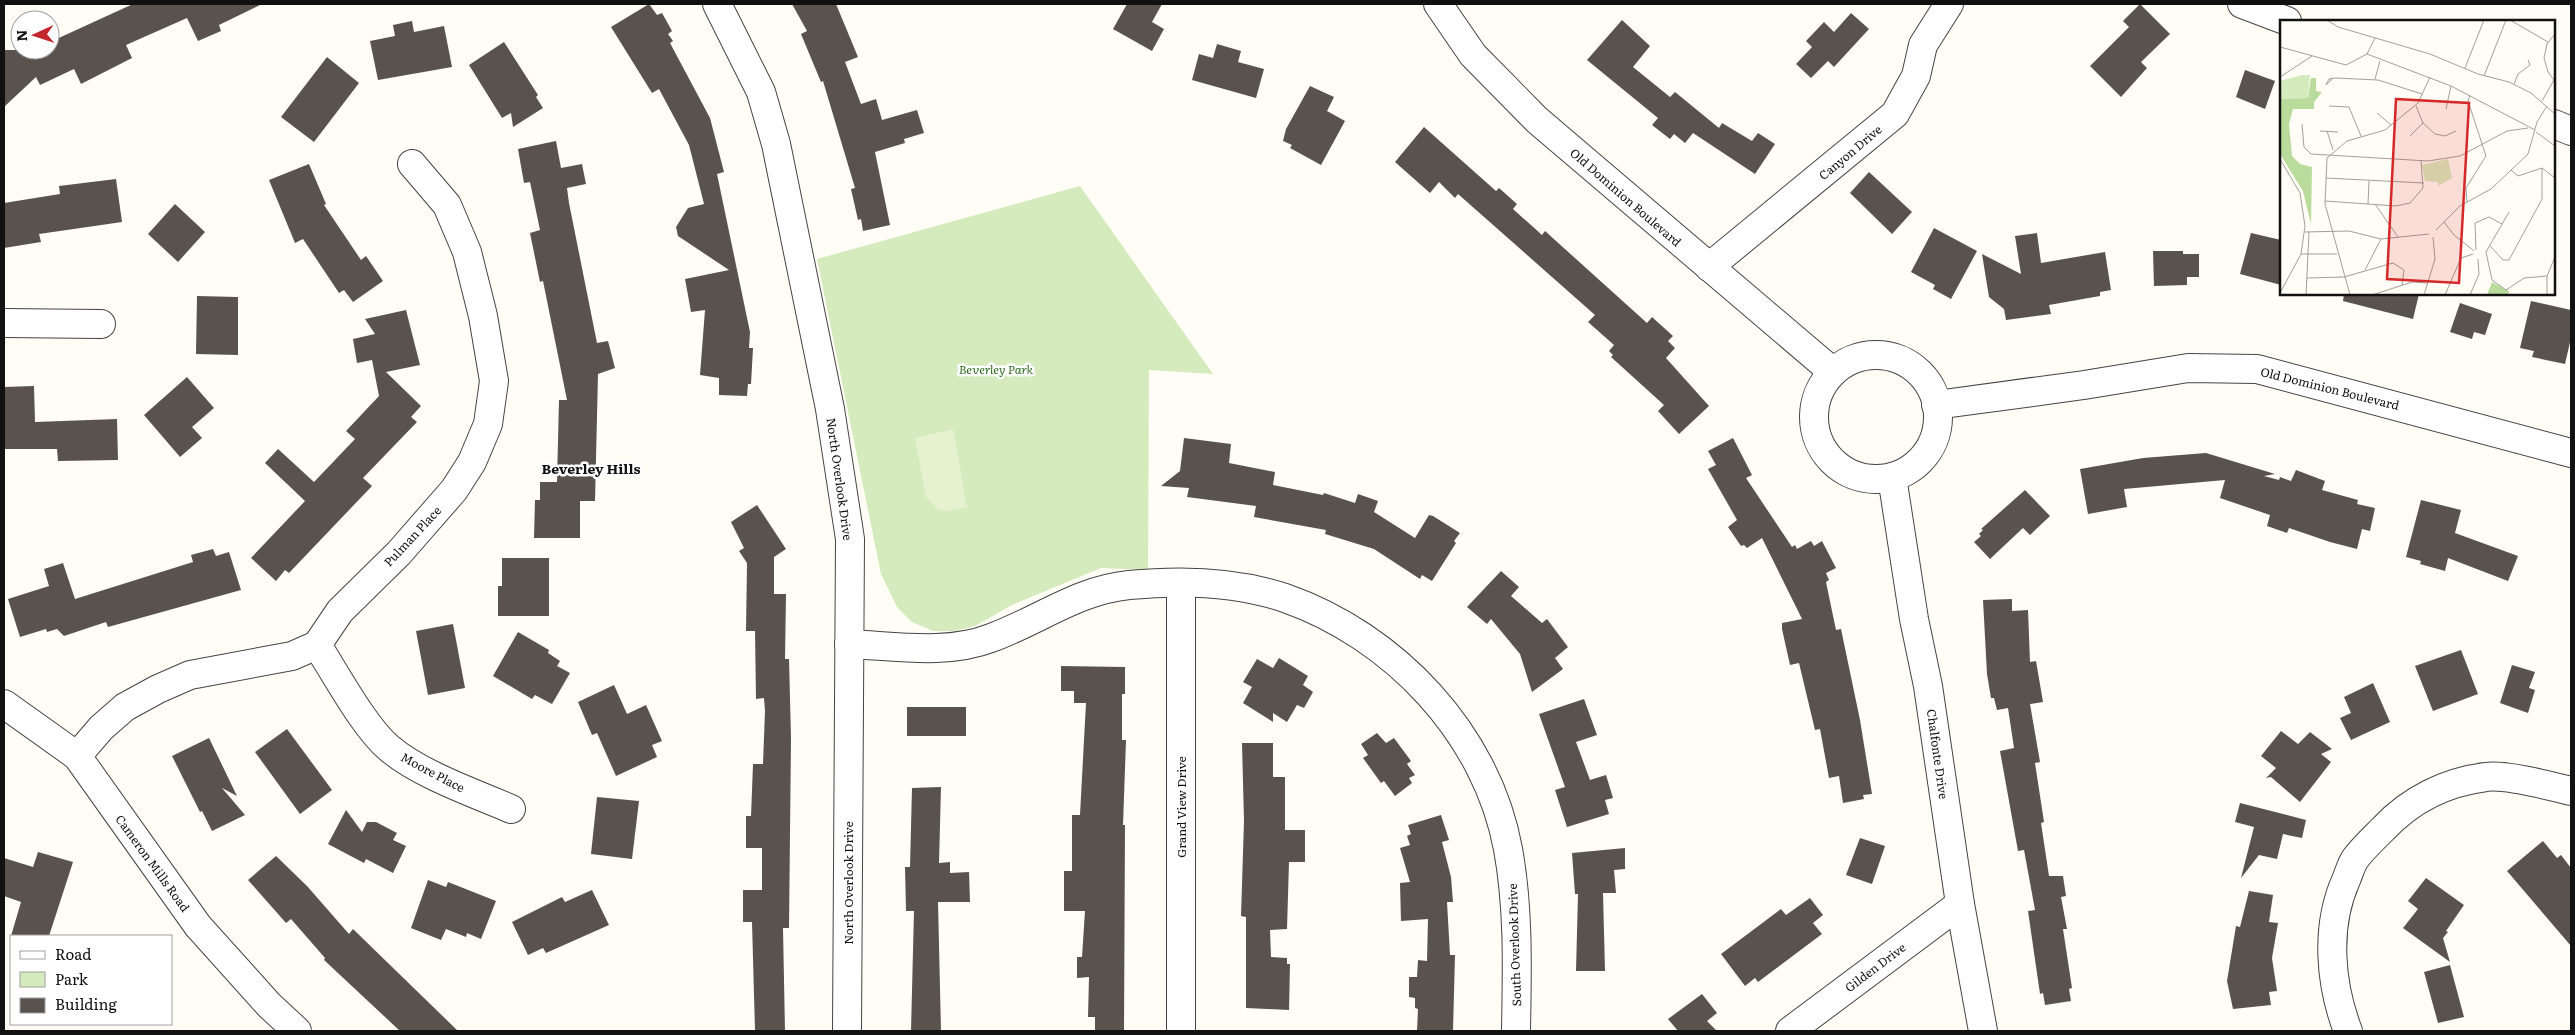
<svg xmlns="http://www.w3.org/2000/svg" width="2575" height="1035" font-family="Literata,serif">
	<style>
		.green { fill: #d5ebbd }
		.pitch { fill: #e6f2cf }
		.building { fill: #5a524d }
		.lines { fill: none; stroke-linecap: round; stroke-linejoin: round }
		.minor-casing { stroke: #444; stroke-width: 30 }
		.minor { stroke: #fff; stroke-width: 28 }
		.labels { text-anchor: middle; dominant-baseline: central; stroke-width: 5; stroke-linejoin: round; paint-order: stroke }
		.street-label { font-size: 12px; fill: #111; stroke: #fff }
		.park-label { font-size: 12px; font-style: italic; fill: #2f6b1f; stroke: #fff }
		.neighbourhood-label { font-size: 14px; font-weight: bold; fill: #111; stroke: #fff }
		.inset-road { fill: none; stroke: #a09f9a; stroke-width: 1 }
		.view { fill: #d62828; fill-opacity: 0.15; stroke: #d62828; stroke-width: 2.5 }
		.inset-edge { fill: none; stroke: #111; stroke-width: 2.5 }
	</style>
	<rect width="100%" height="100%" fill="#fffdf5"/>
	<polygon class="green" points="1080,186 1213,374 1149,370 1148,570 1101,568 1012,605 975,626 954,631 933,631 912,622 897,607 881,574 817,259"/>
	<polygon class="pitch" points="953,429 967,507 948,511 938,510 926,497 915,438"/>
	<g class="building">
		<polygon points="133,4 262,4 219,25 221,31 198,41 187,18 126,45 132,58 81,84 74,69 40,85 36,77 4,107 4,50 50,50 50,42"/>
		<polygon points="649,4 657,15 662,13 672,31 668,34 673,41 670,43 710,118 724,172 717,174 750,332 749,348 753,348 751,384 748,384 747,396 719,395 719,378 700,375 705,310 691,312 685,279 729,270 678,236 676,227 688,208 704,204 689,145 659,89 652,93 611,27"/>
		<polygon points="792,4 836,4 858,57 845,62 861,104 876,99 882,120 917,110 924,133 904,139 905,143 875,152 890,225 863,231 861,219 858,220 851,189 855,188 823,81 821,82 801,34 807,31"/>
		<polygon points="1127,4 1162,4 1152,22 1164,29 1152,51 1113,29"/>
		<polygon points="2140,4 2170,34 2141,62 2147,68 2121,97 2090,66 2129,27 2123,21"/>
		<polygon points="1851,13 1869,29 1834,67 1828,61 1811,78 1796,64 1812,47 1806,41 1824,22 1834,32"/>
		<polygon points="1622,20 1650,46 1633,67 1670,97 1675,92 1719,128 1722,123 1752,141 1758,133 1775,144 1755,174 1693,133 1685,143 1674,134 1670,139 1652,125 1658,118 1587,60"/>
		<polygon points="412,21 414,32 444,26 452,67 378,80 370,41 395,36 393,25"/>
		<polygon points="504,42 538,95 536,97 543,108 513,127 511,113 502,118 469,65"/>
		<polygon points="1217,44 1241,51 1238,62 1264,69 1256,98 1192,80 1199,54 1213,58"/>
		<polygon points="327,57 359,83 314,142 281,117"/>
		<polygon points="2245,70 2275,81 2265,109 2236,97"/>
		<polygon points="1310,86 1334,97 1327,111 1345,121 1321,165 1290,148 1292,145 1283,141 1286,129"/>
		<polygon points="1424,127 1496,191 1499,188 1517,204 1513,209 1542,235 1545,231 1647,323 1652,317 1673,336 1668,341 1675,348 1666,358 1709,406 1679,434 1658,411 1664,405 1611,357 1613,355 1609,351 1614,345 1588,322 1595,315 1458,194 1455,198 1439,182 1430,193 1395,162"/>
		<polygon points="556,141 561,168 582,164 586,184 567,188 569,203 597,343 608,341 615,368 598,374 595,501 580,501 580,538 534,538 535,500 540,500 540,482 557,482 559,400 567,400 543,281 540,282 530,233 540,230 530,182 524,183 518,149"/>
		<polygon points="309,164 326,204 324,205 361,260 366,256 383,281 353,302 344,290 339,293 303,239 295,243 269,180"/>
		<polygon points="1869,172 1912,212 1892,234 1850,193"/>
		<polygon points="116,179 122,222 39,234 41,242 4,248 4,203 60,194 59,186"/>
		<polygon points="175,204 205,232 178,262 148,234"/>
		<polygon points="1934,228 1977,251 1951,299 1933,289 1935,285 1911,272"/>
		<polygon points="2037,233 2041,263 2105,252 2111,290 2100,292 2100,296 2049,305 2051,314 2006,320 2004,309 1989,297 1982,254 2021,274 2015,236"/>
		<polygon points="2251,233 2281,240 2281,285 2240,274"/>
		<polygon points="2153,251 2183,251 2183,254 2199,254 2199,277 2187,277 2187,285 2154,286"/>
		<polygon points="2344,294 2419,294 2413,319 2343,301"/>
		<polygon points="197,296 238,297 238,355 196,354"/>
		<polygon points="2531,301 2571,310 2571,338 2565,364 2532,357 2534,351 2520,348"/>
		<polygon points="2460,303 2492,314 2485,335 2474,332 2472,339 2450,332"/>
		<polygon points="406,310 420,365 386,372 421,406 411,417 417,422 363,478 372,486 289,573 285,570 276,581 251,558 305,501 265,463 278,449 314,482 355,439 346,431 379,396 372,360 357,363 353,339 375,334 365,319"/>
		<polygon points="187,377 214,408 192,427 202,438 180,457 144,415"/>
		<polygon points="34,386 35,422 117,419 118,460 58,461 57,449 4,449 4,387"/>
		<polygon points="1184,438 1231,444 1229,463 1275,472 1273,485 1323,495 1324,493 1355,503 1358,494 1378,501 1374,512 1415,538 1429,515 1433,516 1460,533 1454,541 1456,543 1432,581 1422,575 1420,579 1374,549 1325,534 1326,530 1254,517 1256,506 1187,497 1189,488 1161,486 1180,471"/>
		<polygon points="1733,438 1752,475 1746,478 1792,547 1795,545 1797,549 1811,541 1814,546 1822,541 1836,568 1826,573 1829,580 1826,582 1836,630 1841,629 1860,720 1872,794 1863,795 1864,799 1843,803 1839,776 1829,778 1820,729 1815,730 1799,663 1790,665 1782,629 1782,623 1802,619 1762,538 1747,548 1744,545 1741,546 1728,527 1737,520 1708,469 1716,465 1708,451"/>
		<polygon points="2206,453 2275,474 2264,476 2279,480 2280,477 2291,481 2296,470 2325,481 2322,490 2358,500 2357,504 2375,508 2370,531 2362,529 2357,549 2330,542 2289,528 2287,533 2267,526 2270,515 2220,498 2225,480 2124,489 2127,507 2088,514 2080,469 2143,458"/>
		<polygon points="2025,490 2050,516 2030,535 2023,528 1990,559 1974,542 1981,536 1979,534 1983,530 1981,529"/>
		<polygon points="2421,500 2461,510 2455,533 2518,556 2508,581 2448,558 2445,571 2420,564 2421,561 2406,557"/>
		<polygon points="757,505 786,549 774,557 774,594 786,594 785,659 789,659 791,738 789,928 783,928 785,1031 755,1031 752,922 743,922 743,890 762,890 762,848 746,848 746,816 751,816 753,764 763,764 765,711 764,698 756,699 755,631 746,631 747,563 739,551 744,548 731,522"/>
		<polygon points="213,549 216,556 229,552 241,590 108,627 106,622 64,636 57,629 47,632 46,629 20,637 8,599 49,586 44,569 63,563 75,599 193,562 191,555"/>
		<polygon points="502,558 549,558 549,616 498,616 498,586 502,586"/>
		<polygon points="1501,571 1519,587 1511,596 1542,623 1547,619 1568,647 1555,658 1563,669 1532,692 1520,654 1491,619 1487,624 1467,607"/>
		<polygon points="2012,599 2012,611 2028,610 2030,662 2036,661 2043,702 2030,704 2040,762 2035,763 2044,822 2041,823 2049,876 2063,876 2066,896 2061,897 2067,929 2063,929 2072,988 2069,989 2071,1001 2045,1005 2043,993 2040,994 2028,911 2035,910 2024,850 2018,851 2000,751 2014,748 2008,708 1997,710 1994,698 1991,698 1987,674 1983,600"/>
		<polygon points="453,624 465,688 428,695 416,631"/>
		<polygon points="518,632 549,650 548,653 560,661 557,666 570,673 552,704 535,695 532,699 493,676"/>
		<polygon points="2461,650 2478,694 2433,711 2415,666"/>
		<polygon points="1279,658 1308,676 1303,685 1313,692 1304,708 1297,705 1287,722 1273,713 1273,722 1243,703 1252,687 1243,682 1257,659 1273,668"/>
		<polygon points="2512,665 2535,672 2529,688 2535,690 2528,713 2500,703"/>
		<polygon points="1061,666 1125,667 1125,694 1122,694 1122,740 1126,740 1123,825 1125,825 1124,1031 1095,1031 1095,1017 1088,1017 1089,977 1077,978 1077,957 1082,957 1085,911 1064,911 1064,871 1072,871 1072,815 1080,815 1086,703 1074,703 1074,691 1061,691"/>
		<polygon points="2373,683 2390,722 2351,740 2340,718 2351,713 2344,697"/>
		<polygon points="614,685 627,714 646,705 662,741 652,745 657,757 616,776 597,733 592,735 578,702"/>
		<polygon points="1584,699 1597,735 1576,742 1590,780 1606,775 1613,798 1605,800 1609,814 1567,827 1555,790 1565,787 1539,714"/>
		<rect x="907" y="707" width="59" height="29"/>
		<polygon points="287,729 332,790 300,814 255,752"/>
		<polygon points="2281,731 2298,744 2310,732 2332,749 2321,754 2331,762 2300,802 2271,777 2266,778 2276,768 2261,756"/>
		<polygon points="1377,733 1386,743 1394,738 1411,761 1407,764 1415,775 1409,778 1412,783 1395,796 1384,781 1381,783 1363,758 1368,755 1361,744"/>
		<polygon points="209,738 237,796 222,788 245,815 212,831 202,811 200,812 172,756"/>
		<polygon points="1242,743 1273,743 1273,777 1285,777 1285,830 1305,830 1305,862 1289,862 1287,929 1270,930 1271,957 1287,958 1287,964 1290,964 1289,1010 1246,1008 1246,917 1241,916 1244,821"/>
		<polygon points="941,787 939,863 950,862 950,873 969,872 970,902 938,902 941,1031 911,1031 914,911 906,911 905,867 910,867 912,788"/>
		<polygon points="597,797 639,801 632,859 591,854"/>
		<polygon points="2240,803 2306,820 2302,838 2283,834 2277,859 2259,855 2241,878 2254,827 2235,822"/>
		<polygon points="346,810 362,832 367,822 376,822 397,833 393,840 406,846 393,873 366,859 364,863 328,844"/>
		<polygon points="1441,815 1449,840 1442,842 1451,877 1453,902 1447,902 1450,955 1455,955 1453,1031 1417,1031 1418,1009 1415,1008 1415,998 1409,997 1409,977 1417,977 1418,960 1427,961 1428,919 1401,921 1400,883 1410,882 1400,848 1410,845 1407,836 1411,834 1408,825"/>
		<polygon points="1860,838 1885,846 1872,884 1846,875"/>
		<polygon points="2543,841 2557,858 2561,855 2571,868 2571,946 2507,871"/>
		<polygon points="1625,848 1625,869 1614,870 1616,893 1603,893 1605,971 1576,971 1578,894 1575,894 1572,853"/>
		<polygon points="38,852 73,862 49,936 11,936 21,902 4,896 4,858 33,867"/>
		<polygon points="276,856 307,886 349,934 353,929 458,1031 400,1031 324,960 325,958 291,919 286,923 248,880"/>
		<polygon points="2426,878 2464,905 2446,931 2448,932 2443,938 2450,962 2403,928 2418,909 2408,901"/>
		<polygon points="428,880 446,887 448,882 496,901 481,939 467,933 466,937 446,929 441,940 411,928"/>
		<polygon points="592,890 609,925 546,953 543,948 528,955 512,922 562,897 565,902"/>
		<polygon points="2249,891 2273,895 2269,922 2278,923 2272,958 2277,991 2269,992 2271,1005 2233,1009 2227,981 2236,926 2240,927"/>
		<polygon points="1810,898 1823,915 1813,923 1822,934 1758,982 1755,978 1745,986 1721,954 1781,909 1786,915"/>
		<polygon points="2450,965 2464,1017 2438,1023 2424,972"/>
		<polygon points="1702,994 1717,1013 1707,1021 1717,1031 1678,1031 1668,1019"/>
	</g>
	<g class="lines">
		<defs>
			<g id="minor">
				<polyline points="717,4 761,92 776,144 830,409 850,539 847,1031"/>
				<polyline points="1438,4 1473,55 1537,120 1833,372"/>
				<polyline points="2242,4 2287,21"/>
				<polyline points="2554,124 2571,131"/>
				<polyline points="1709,267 1895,114 1916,76 1923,45 1949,4"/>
				<polyline points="4,323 101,324"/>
				<circle cx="1876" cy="417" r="62"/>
				<polyline points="1936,405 2084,385 2188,368 2257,369 2571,453"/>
				<polyline points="1892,477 1914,619 1928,686 1960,904 1983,1031"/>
				<path d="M 849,644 C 896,646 947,655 991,638 C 1038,621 1078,590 1129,585 C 1180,580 1235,581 1285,598 C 1394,636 1487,734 1508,849 C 1519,909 1517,971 1516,1031"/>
				<path d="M 317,645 C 336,674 364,727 389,748 C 419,774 474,793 511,809"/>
				<polyline points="4,704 77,756 198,926 269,1005 297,1031"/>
				<polyline points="77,756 101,728 125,707 158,689 190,675 292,656 317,645 340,611 399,553 454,490 472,462 488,424 494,381 483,316 467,252 447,205 412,164"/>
				<polyline points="1181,1031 1181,584"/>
				<polyline points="1790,1031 1960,904"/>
				<path d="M 2348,1031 C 2330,984 2325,927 2346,880 C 2349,873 2351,865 2355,859 C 2363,848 2374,838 2383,829 C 2410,800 2446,782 2486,777 C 2505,774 2551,786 2571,791"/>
			</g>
		</defs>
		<use href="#minor" class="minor-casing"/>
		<use href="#minor" class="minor"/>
	</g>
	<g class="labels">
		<g class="street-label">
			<text transform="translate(1850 152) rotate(-40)">Canyon Drive</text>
			<text transform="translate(1626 197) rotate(41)">Old Dominion Boulevard</text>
			<text transform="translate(2330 388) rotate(14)">Old Dominion Boulevard</text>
			<text transform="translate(840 479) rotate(82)">North Overlook Drive</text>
			<text transform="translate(412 536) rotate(-47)">Pulman Place</text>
			<text transform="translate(1938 754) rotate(82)">Chalfonte Drive</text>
			<text transform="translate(433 772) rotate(28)">Moore Place</text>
			<text transform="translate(1181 807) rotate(-90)">Grand View Drive</text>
			<text transform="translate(153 863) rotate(54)">Cameron Mills Road</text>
			<text transform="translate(848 883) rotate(-90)">North Overlook Drive</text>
			<text transform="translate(1514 945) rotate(-92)">South Overlook Drive</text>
			<text transform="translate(1875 967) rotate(-37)">Gilden Drive</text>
		</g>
		<g class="park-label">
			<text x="996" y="369">Beverley Park</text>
		</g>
		<g class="neighbourhood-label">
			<text x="591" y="468">Beverley Hills</text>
		</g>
	</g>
	<g transform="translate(2280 20)">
		<rect width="275" height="275" fill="#fffdf5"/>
		<path d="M 22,55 L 30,55 L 28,78 L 0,79 L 0,61 ZM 168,139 L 172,158 L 158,166 L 158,162 L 145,161 L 142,145 Z" fill="#d5ebbd"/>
		<path d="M 31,58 L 36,58 L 36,71 L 42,72 L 34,82 L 34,89 L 13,89 L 9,104 L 12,136 L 20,144 L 32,147 L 31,204 L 23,171 L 0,134 L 0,79 L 28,78 ZM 212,262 L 229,271 L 228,275 L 207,275 Z" fill="#b9dc9c"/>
		<path class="inset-road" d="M 47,0 L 58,7 L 150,34 L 198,54 L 229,62 L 251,73 L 275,94M 230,0 L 268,22M 0,27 L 66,45 L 87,34 L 95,18M 87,34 L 171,66 L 255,110M 185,48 L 204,0M 204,56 L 226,0M 0,57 L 32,36M 53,58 L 46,65 L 49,59 L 55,58 L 98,60 L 142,74M 95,59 L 100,41M 274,60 L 268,52 L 264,38 L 267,24 L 275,14M 234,64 L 238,54 L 250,45 L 248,40M 262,81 L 274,60M 49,86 L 69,87 L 81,116M 136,86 L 143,103 L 155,114 L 165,116 L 176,111M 166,89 L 171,66M 97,93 L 111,105M 22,104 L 24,127 L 31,134 L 148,141 L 180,136 L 227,111 L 248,108M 40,111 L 58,112M 47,111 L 53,130M 256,112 L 275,126M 130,116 L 143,103M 0,139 L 20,173 L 25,206 L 21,234 L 0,273M 231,150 L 238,156 L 262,148 L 275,158M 46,158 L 144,163M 45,181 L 116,186 L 130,183 L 143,168 L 141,140M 187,182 L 186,168 L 206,136 L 188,81 L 190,75M 88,184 L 89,161M 95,184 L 118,217M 229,192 L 206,232 L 212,260 L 226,270 L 244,258 L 267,256M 164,202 L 174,215 L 194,231M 156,210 L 180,186 L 211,169 L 248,134 L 257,102 L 267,86M 25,212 L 69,211 L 101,219 L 149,214M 210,226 L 223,240 L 229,240 L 262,179 L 262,148M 196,230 L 195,203 L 209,197 L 222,204M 21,234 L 57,234M 85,250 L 101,219M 27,258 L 64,257 L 113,243 L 124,250 L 122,265M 26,275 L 29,212M 70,275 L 45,184 L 47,138 L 67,121 L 105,110 L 138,83 L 150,57M 92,275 L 132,262 L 147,263M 144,275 L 155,239 L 153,217M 165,275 L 181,238 L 193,234M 190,275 L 199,254 L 198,239M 267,275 L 267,256 L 275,237"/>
		<path class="view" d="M 116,79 L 189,83 L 179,263 L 107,259 Z"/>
		<rect width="275" height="275" class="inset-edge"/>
	</g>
	<rect width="2575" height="1035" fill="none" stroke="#111111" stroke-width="10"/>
	<rect x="10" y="935" width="162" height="90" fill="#ffffff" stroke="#a0a0a0"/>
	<rect x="20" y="951" width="25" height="8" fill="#ffffff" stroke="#a0a0a0"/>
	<text x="55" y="960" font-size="15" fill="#111111">Road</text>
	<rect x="20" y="972" width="25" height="15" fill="#d5ebbd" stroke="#a0a0a0"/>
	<text x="55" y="985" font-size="15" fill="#111111">Park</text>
	<rect x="20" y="998" width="25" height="15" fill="#5a524d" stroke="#a0a0a0"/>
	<text x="55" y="1010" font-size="15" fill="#111111">Building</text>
	<g transform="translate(35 35) rotate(267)"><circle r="24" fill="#ffffff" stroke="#a0a0a0"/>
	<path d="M0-4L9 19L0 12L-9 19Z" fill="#c4262e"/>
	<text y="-8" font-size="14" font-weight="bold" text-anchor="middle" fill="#111111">N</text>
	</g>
</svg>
